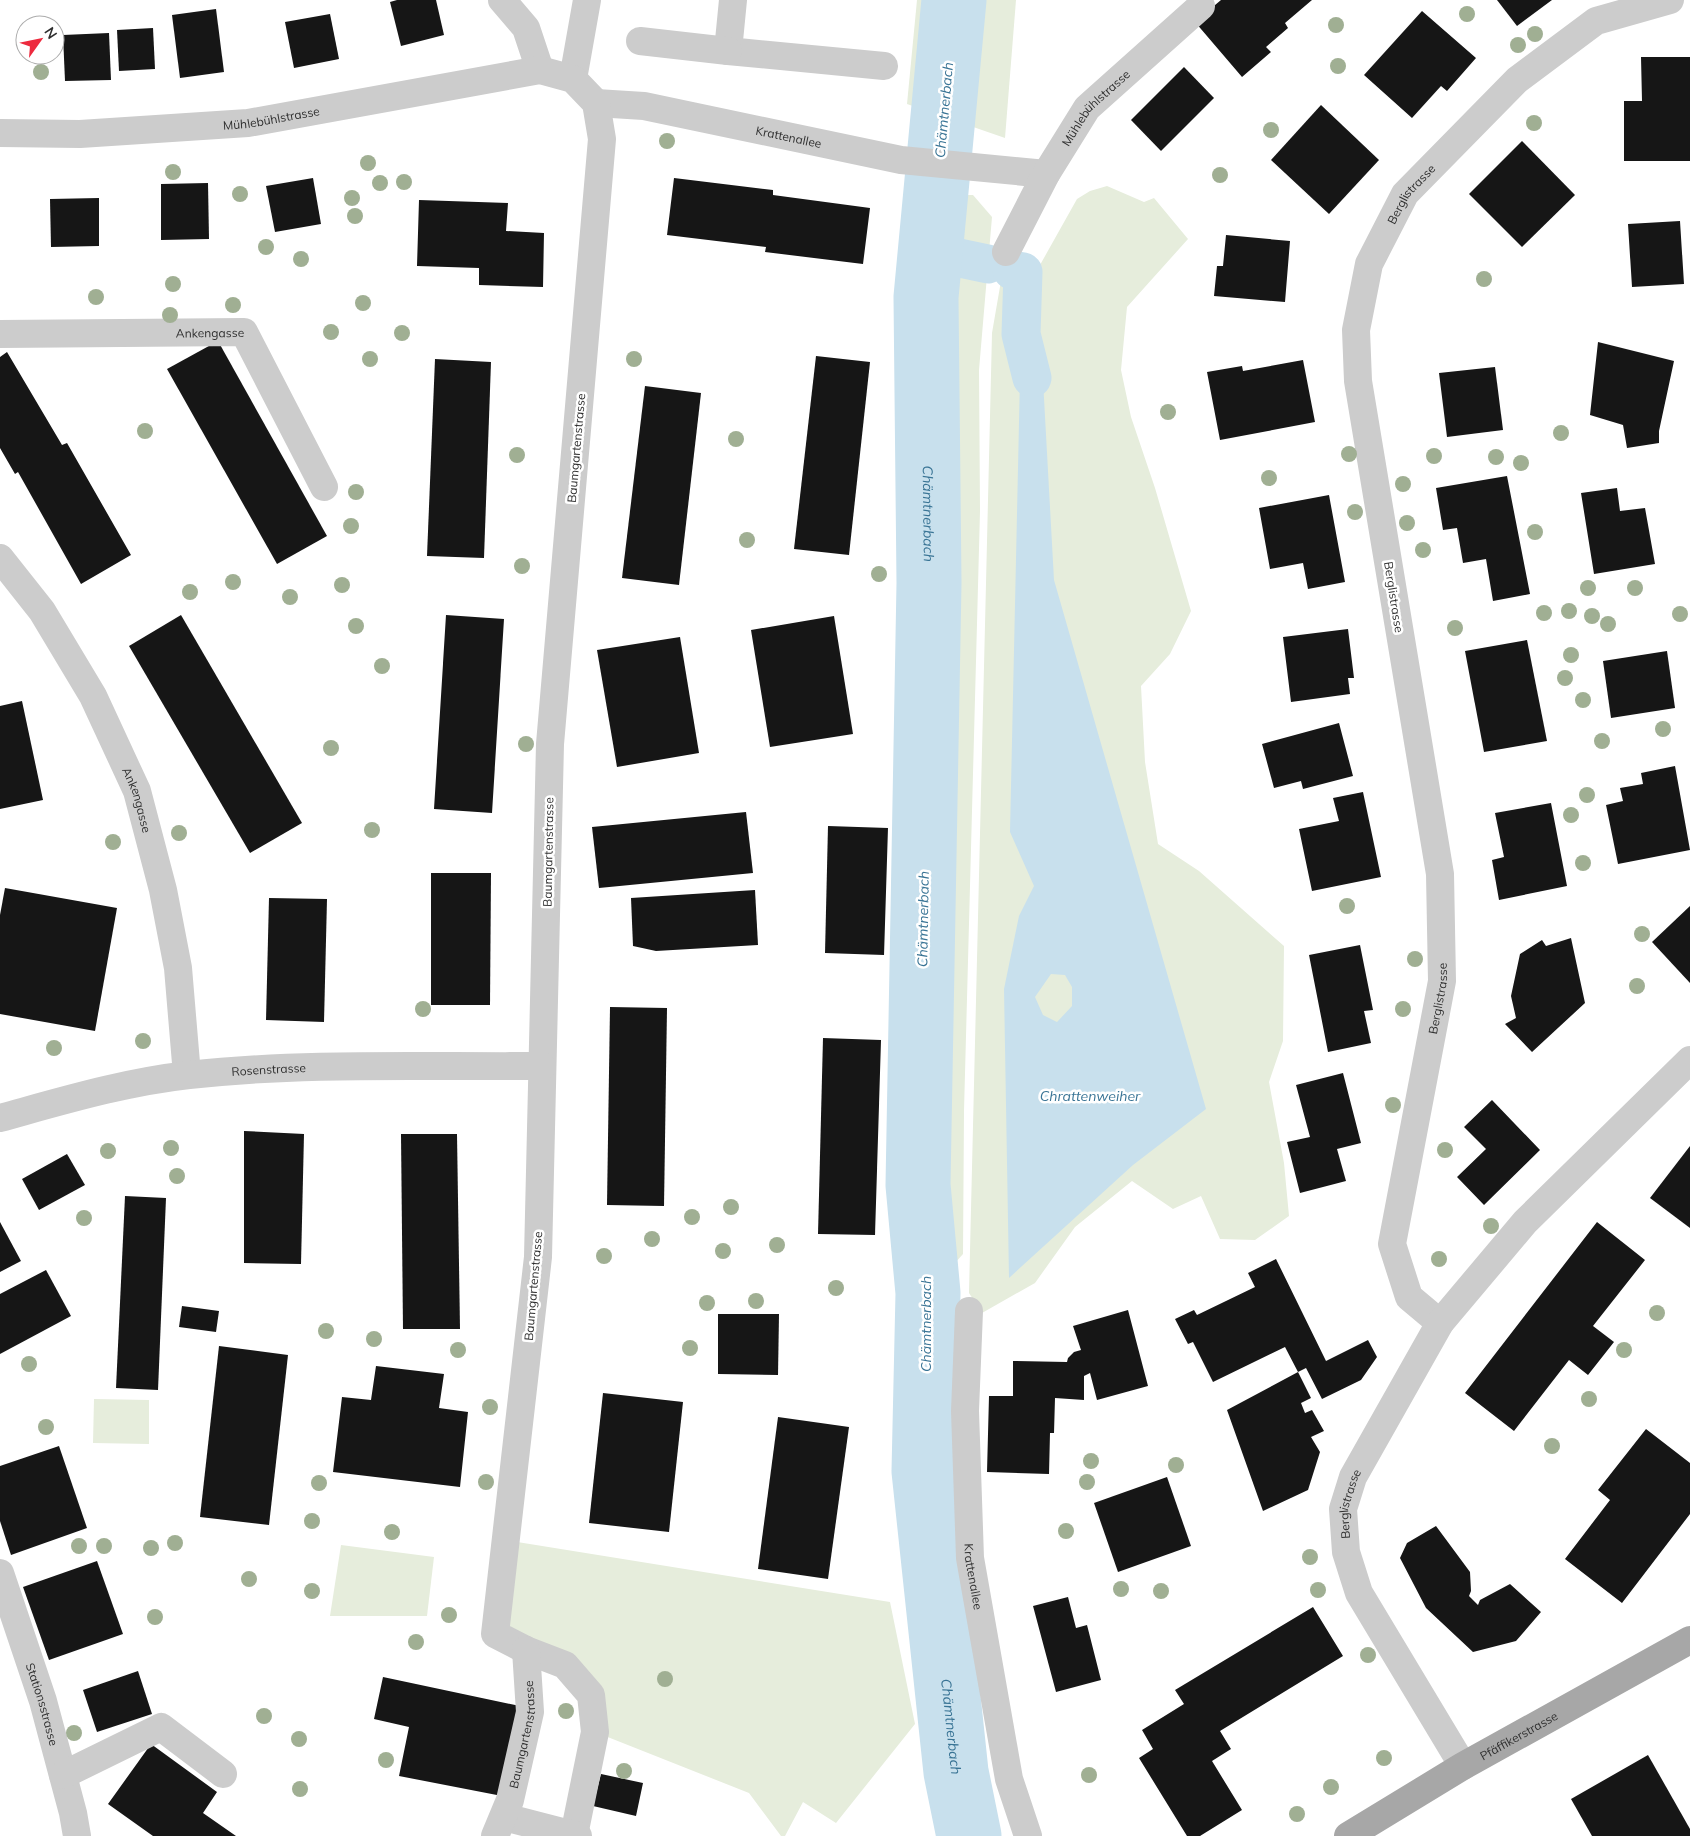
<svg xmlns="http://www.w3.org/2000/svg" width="1690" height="1836" font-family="Mulish,sans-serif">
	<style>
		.green { fill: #e6eddc }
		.water { fill: #c8e0ed; fill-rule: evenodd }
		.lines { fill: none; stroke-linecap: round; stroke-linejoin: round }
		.canal { stroke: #c8e0ed; stroke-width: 39 }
		.river { stroke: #c8e0ed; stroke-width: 65 }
		.building { fill: #161616 }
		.minor { stroke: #ccc; stroke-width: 28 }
		.major { stroke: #a7a7a7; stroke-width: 28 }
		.tree { fill: #a0af93 }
		.labels { text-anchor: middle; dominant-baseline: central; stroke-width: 5; stroke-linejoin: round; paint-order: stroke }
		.street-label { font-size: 12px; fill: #2f2f2f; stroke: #fff }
		.water-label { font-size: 14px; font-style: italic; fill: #397495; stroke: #fff }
	</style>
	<rect width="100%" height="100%" fill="#fff"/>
	<g class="green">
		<polygon points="917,0 1016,0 1005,138 907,104"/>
		<polygon points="1107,186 1144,202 1154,198 1188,239 1127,307 1121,370 1131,417 1155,488 1191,611 1170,654 1141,686 1145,762 1158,844 1199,871 1284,946 1283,1041 1269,1082 1284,1163 1289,1216 1255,1240 1220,1239 1201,1196 1173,1209 1132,1181 1075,1227 1035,1283 982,1313 969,1293 992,333 1006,252 1040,265 1077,199 1090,191"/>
		<polygon points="936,195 973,195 992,217 979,370 980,511 964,1111 963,1254 928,1293 918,1185 929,583 926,297"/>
		<polygon points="94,1399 149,1400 149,1444 93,1443"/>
		<polygon points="505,1540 890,1602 915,1724 836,1823 803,1802 785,1836 781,1836 749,1793 595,1732 591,1695 495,1634"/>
		<polygon points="341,1545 434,1557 427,1616 330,1616"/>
	</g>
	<path class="water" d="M 1020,377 L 1043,380 L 1054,580 L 1206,1109 L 1133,1165 L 1009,1278 L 1004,989 L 1019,916 L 1034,886 L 1010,832 ZM 1051,974 L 1065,975 L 1072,987 L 1072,1006 L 1057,1022 L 1043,1015 L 1035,997 Z"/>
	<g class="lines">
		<g class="canal">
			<polyline points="931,252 988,264"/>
			<polyline points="1012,270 1023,272 1021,334 1032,378"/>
		</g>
		<path class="river" id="s1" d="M 954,0 L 926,297 L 929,583 L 918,1185 L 928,1293 L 924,1471 L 956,1772 L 969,1836"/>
	</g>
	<g class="building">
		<polygon points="397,0 436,0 444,35 401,46 390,2"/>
		<polygon points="1221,0 1312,0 1285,23 1288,28 1266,47 1271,52 1242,77 1195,22"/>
		<polygon points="1497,0 1552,0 1517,26"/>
		<polygon points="216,9 224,72 180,78 172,15"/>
		<polygon points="1422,11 1476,58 1447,91 1441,86 1412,118 1364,75"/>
		<polygon points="330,14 339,59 294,68 285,22"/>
		<polygon points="153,28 155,69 119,71 117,30"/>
		<polygon points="109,33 111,80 65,81 63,35"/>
		<polygon points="1641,57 1690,57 1690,161 1624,161 1624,101 1642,101"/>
		<polygon points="1184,67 1214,98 1161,151 1131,120"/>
		<polygon points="1321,105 1379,160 1329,214 1271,160"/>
		<polygon points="1522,141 1575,195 1522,247 1469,194"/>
		<polygon points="313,178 321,224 275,232 266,186"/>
		<polygon points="674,178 773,190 773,195 870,208 863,264 765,252 766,247 667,235"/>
		<polygon points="208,183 209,239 161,240 161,184"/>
		<polygon points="99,198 99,246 51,247 50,199"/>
		<polygon points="419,200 508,203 506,231 544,233 543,287 479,285 479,268 417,266"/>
		<polygon points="1680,221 1684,284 1632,287 1628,224"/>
		<polygon points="1226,235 1290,241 1285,302 1214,296 1217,266 1223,266"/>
		<polygon points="218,341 327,536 277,564 167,369"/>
		<polygon points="1598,342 1674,361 1659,431 1659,443 1627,448 1623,425 1590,415"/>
		<polygon points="7,352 62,445 67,443 131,555 81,584 18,472 15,474 0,448 0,357"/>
		<polygon points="816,356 870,362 849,555 794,549"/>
		<polygon points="435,359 491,362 484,558 427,556"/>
		<polygon points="1303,360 1315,422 1220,440 1207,372 1242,366 1243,371"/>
		<polygon points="1495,367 1503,430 1447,437 1439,373"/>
		<polygon points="645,386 701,393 679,585 622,578"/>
		<polygon points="1507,476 1530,594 1493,601 1486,559 1463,563 1457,528 1443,530 1436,488"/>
		<polygon points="1617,488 1620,511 1645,508 1655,564 1594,574 1581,493"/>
		<polygon points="1329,495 1345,582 1308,589 1303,563 1270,569 1259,508"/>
		<polygon points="181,615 302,823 250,853 129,646"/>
		<polygon points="446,615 504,619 492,813 434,809"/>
		<polygon points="834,616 853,734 770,747 751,630"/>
		<polygon points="1348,629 1354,678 1348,678 1350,694 1291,702 1283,637"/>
		<polygon points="680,637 699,753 617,767 597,650"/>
		<polygon points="1527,640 1547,741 1484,752 1465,651"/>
		<polygon points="1667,651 1675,708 1611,718 1603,661"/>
		<polygon points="22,701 43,800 0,809 0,706"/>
		<polygon points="1339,723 1353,776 1303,789 1301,781 1274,788 1262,744"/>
		<polygon points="1675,766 1690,850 1618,864 1606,805 1623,801 1620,788 1643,784 1641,773"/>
		<polygon points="1363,792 1381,877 1312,891 1299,829 1339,821 1333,798"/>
		<polygon points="1551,803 1567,886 1499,900 1492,860 1504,857 1495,813"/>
		<polygon points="746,812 753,873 599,888 592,827"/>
		<polygon points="828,826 888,828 884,955 825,953"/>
		<polygon points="431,873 491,873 490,1005 431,1005"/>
		<polygon points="5,888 117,908 95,1031 0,1014 0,915"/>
		<polygon points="755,890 758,945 656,951 633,946 631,898"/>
		<polygon points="269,898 327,899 324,1022 266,1020"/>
		<polygon points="1690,906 1690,983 1652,942"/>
		<polygon points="1571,938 1585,1003 1532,1052 1505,1024 1516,1018 1511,996 1520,954 1542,940 1546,946"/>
		<polygon points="1360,945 1373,1010 1364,1011 1371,1043 1328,1052 1309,955"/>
		<polygon points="610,1007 667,1008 664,1206 607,1205"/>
		<polygon points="823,1038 881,1040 875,1235 818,1234"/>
		<polygon points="1343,1073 1361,1143 1337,1149 1346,1181 1300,1193 1287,1142 1310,1137 1296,1085"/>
		<polygon points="1492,1100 1540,1150 1484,1205 1457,1177 1486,1149 1464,1127"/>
		<polygon points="244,1131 304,1134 301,1264 244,1263"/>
		<polygon points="401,1134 457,1134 460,1329 403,1329"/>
		<polygon points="1690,1146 1690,1228 1650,1198"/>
		<polygon points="67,1154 85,1185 39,1210 22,1179"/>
		<polygon points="125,1196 166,1198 158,1390 116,1388"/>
		<polygon points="0,1222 21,1261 0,1272"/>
		<polygon points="1597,1222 1645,1260 1593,1326 1614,1342 1588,1375 1569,1360 1514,1431 1465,1393"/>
		<polygon points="1276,1259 1326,1361 1368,1340 1377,1357 1361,1380 1322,1399 1306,1368 1298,1372 1311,1398 1301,1403 1305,1413 1312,1410 1324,1431 1311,1437 1320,1452 1308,1490 1263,1511 1227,1410 1298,1372 1285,1347 1213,1382 1193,1342 1188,1344 1175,1319 1194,1310 1197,1315 1255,1287 1248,1273"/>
		<polygon points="46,1270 71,1316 0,1354 0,1294"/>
		<polygon points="182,1306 219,1311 216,1332 179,1327"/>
		<polygon points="1128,1310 1148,1386 1097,1400 1090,1373 1084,1376 1084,1400 1055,1398 1054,1433 1050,1433 1049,1474 987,1472 989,1396 1013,1396 1013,1361 1067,1362 1068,1358 1074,1352 1081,1350 1073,1326"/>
		<polygon points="718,1314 779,1314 778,1375 718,1374"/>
		<polygon points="219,1346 288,1355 269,1525 200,1517"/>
		<polygon points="376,1366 444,1374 439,1408 468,1412 460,1487 333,1472 342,1397 371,1400"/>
		<polygon points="603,1393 683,1402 669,1532 589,1523"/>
		<polygon points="778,1417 849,1427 828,1579 758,1569"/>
		<polygon points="1646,1429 1690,1463 1690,1514 1622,1603 1565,1559 1610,1500 1598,1490"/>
		<polygon points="59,1446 87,1528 11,1555 0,1521 0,1466"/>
		<polygon points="1167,1477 1191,1546 1118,1572 1094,1503"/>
		<polygon points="1436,1526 1470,1572 1471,1591 1469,1596 1478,1605 1480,1600 1510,1584 1541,1612 1516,1641 1473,1652 1426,1608 1400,1558 1407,1543"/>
		<polygon points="97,1561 123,1634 49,1660 23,1587"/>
		<polygon points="1068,1597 1076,1628 1087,1625 1101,1680 1056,1692 1033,1606"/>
		<polygon points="1313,1607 1343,1656 1220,1731 1231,1749 1212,1761 1242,1810 1200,1836 1187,1836 1139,1758 1153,1749 1142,1730 1184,1704 1175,1690"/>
		<polygon points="138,1671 152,1714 97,1732 83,1690"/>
		<polygon points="383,1677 520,1706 502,1796 399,1776 409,1727 374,1719"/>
		<polygon points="151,1744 217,1792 203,1813 236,1836 153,1836 108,1804"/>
		<polygon points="1648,1755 1690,1829 1690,1836 1592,1836 1571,1799"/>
		<polygon points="601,1774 643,1783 636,1816 593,1806"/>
	</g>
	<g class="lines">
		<g class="minor">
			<polyline points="502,0 526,28 540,70"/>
			<polyline points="733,0 728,51 884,66"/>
			<polyline points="640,41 728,51"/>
			<polyline points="573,79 587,0"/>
			<path id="s2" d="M 596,103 L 644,106 L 901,160 L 1046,174"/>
			<path id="s3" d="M 0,133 L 80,134 L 248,123 L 540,70 L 573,79 L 596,103 L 602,139 L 550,744 L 538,1257 L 495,1634 L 526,1650 L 565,1665 L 591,1695 L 595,1732 L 574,1835"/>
			<path id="s4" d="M 1006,252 L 1046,174 L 1087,108 L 1201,6"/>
			<path id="s5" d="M 0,334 L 244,332 L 324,487"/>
			<path id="s6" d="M 0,558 L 42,611 L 93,696 L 137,791 L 163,890 L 178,968 L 187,1075"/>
			<path id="s7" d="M 0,1118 C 62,1101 125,1082 189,1075 C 305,1062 424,1067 542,1066"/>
			<path id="s8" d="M 969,1311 L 965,1411 L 970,1558 L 1009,1779 L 1028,1836"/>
			<path id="s9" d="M 1440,1323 L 1409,1297 L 1392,1244 L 1442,981 L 1440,874 L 1358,381 L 1356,330 L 1369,264 L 1405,194 L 1517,80 L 1596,21 L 1670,0"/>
			<path id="s10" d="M 0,1573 L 43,1701 L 73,1813 L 77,1836"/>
			<path id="s11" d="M 1463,1766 L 1359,1593 L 1346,1552 L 1343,1509 L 1353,1477 L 1440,1323 L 1525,1222 L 1690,1060"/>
			<polyline points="63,1775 161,1727 223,1774"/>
			<polyline points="504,1817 578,1836"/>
			<path id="s12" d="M 495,1836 L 510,1800 L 530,1712 L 526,1650"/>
		</g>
		<path class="major" id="s13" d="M 1348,1836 L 1463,1766 L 1690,1640"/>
	</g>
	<g class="tree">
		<circle cx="1467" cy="14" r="8"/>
		<circle cx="1336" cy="25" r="8"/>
		<circle cx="1535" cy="34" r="8"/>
		<circle cx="1518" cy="45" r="8"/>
		<circle cx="1338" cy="66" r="8"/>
		<circle cx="41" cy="72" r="8"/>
		<circle cx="1534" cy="123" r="8"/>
		<circle cx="1271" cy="130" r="8"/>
		<circle cx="667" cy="141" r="8"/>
		<circle cx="368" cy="163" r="8"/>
		<circle cx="173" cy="172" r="8"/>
		<circle cx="1220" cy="175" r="8"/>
		<circle cx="404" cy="182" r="8"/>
		<circle cx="380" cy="183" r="8"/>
		<circle cx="240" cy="194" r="8"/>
		<circle cx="352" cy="198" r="8"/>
		<circle cx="355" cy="216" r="8"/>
		<circle cx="266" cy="247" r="8"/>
		<circle cx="301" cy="259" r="8"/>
		<circle cx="1484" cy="279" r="8"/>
		<circle cx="173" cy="284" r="8"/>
		<circle cx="96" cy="297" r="8"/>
		<circle cx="363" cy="303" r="8"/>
		<circle cx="233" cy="305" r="8"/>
		<circle cx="170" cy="315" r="8"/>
		<circle cx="331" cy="332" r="8"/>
		<circle cx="402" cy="333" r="8"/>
		<circle cx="370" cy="359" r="8"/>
		<circle cx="634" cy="359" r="8"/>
		<circle cx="1168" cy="412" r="8"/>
		<circle cx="145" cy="431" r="8"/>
		<circle cx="1561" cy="433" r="8"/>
		<circle cx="736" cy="439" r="8"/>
		<circle cx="1349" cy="454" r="8"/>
		<circle cx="517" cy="455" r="8"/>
		<circle cx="1434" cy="456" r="8"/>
		<circle cx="1496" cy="457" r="8"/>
		<circle cx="1521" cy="463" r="8"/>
		<circle cx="1269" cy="478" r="8"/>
		<circle cx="1403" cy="484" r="8"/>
		<circle cx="356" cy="492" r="8"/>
		<circle cx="1355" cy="512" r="8"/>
		<circle cx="1407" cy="523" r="8"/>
		<circle cx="351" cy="526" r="8"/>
		<circle cx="1535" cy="532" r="8"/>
		<circle cx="747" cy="540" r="8"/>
		<circle cx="1423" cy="550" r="8"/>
		<circle cx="522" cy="566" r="8"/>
		<circle cx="879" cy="574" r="8"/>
		<circle cx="233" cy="582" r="8"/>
		<circle cx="342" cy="585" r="8"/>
		<circle cx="1588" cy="588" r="8"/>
		<circle cx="1635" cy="588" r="8"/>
		<circle cx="190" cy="592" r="8"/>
		<circle cx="290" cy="597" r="8"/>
		<circle cx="1569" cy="611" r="8"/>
		<circle cx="1544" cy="613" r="8"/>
		<circle cx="1680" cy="614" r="8"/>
		<circle cx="1592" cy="616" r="8"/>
		<circle cx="1608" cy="624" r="8"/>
		<circle cx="356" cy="626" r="8"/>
		<circle cx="1455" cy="628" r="8"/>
		<circle cx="1571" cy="655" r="8"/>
		<circle cx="382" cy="666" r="8"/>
		<circle cx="1565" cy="678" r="8"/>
		<circle cx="1583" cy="700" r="8"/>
		<circle cx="1663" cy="729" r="8"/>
		<circle cx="1602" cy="741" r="8"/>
		<circle cx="526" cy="744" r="8"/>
		<circle cx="331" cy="748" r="8"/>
		<circle cx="1587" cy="795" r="8"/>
		<circle cx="1571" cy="815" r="8"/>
		<circle cx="372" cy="830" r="8"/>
		<circle cx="179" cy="833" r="8"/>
		<circle cx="113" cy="842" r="8"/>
		<circle cx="1583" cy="863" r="8"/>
		<circle cx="1347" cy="906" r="8"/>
		<circle cx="1642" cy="934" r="8"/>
		<circle cx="1415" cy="959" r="8"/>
		<circle cx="1637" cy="986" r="8"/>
		<circle cx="423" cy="1009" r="8"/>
		<circle cx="1403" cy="1009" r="8"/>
		<circle cx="143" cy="1041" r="8"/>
		<circle cx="54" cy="1048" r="8"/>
		<circle cx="1393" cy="1105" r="8"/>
		<circle cx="171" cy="1148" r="8"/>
		<circle cx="1445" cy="1150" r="8"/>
		<circle cx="108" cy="1151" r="8"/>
		<circle cx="177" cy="1176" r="8"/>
		<circle cx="731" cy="1207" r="8"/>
		<circle cx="692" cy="1217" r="8"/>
		<circle cx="84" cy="1218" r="8"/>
		<circle cx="1491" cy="1226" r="8"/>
		<circle cx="652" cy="1239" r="8"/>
		<circle cx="777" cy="1245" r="8"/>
		<circle cx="723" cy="1251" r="8"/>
		<circle cx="604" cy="1256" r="8"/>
		<circle cx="1439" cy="1259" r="8"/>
		<circle cx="836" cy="1288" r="8"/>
		<circle cx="756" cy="1301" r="8"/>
		<circle cx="707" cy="1303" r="8"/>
		<circle cx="1657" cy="1313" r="8"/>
		<circle cx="326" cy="1331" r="8"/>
		<circle cx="374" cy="1339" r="8"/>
		<circle cx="690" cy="1348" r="8"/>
		<circle cx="458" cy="1350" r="8"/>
		<circle cx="1624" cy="1350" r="8"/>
		<circle cx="29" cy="1364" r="8"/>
		<circle cx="1589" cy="1399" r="8"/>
		<circle cx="490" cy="1407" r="8"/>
		<circle cx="46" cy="1427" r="8"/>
		<circle cx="1552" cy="1446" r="8"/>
		<circle cx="1091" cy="1461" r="8"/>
		<circle cx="1176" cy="1465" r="8"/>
		<circle cx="486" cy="1482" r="8"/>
		<circle cx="1087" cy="1482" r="8"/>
		<circle cx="319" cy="1483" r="8"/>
		<circle cx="312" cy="1521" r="8"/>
		<circle cx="1066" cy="1531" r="8"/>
		<circle cx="392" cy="1532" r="8"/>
		<circle cx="175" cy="1543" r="8"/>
		<circle cx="79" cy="1546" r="8"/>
		<circle cx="104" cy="1546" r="8"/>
		<circle cx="151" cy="1548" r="8"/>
		<circle cx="1310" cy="1557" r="8"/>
		<circle cx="249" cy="1579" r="8"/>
		<circle cx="1121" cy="1589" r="8"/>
		<circle cx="1318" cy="1590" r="8"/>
		<circle cx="312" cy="1591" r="8"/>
		<circle cx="1161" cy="1591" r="8"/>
		<circle cx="449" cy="1615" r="8"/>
		<circle cx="155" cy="1617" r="8"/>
		<circle cx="416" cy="1642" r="8"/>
		<circle cx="1368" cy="1655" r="8"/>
		<circle cx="665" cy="1679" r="8"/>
		<circle cx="566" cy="1711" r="8"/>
		<circle cx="264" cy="1716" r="8"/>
		<circle cx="74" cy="1733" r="8"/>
		<circle cx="299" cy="1739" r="8"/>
		<circle cx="1384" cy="1758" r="8"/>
		<circle cx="386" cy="1760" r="8"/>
		<circle cx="624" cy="1771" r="8"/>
		<circle cx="1089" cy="1775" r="8"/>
		<circle cx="1331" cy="1787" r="8"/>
		<circle cx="300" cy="1789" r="8"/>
		<circle cx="1297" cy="1814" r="8"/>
	</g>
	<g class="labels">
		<g class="street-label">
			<text stroke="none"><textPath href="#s4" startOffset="171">Mühlebühlstrasse</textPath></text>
			<text stroke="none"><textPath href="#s3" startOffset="272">Mühlebühlstrasse</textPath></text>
			<text stroke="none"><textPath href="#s2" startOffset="196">Krattenallee</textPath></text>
			<text stroke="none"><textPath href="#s9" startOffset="1171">Berglistrasse</textPath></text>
			<text stroke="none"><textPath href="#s5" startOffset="210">Ankengasse</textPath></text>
			<text transform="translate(576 448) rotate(-85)">Baumgartenstrasse</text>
			<text transform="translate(1394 597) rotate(81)">Berglistrasse</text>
			<text stroke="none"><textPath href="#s6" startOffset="280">Ankengasse</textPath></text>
			<text transform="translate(548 852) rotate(-89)">Baumgartenstrasse</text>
			<text stroke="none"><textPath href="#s9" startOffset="346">Berglistrasse</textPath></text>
			<text stroke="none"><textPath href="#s7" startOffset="274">Rosenstrasse</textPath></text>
			<text transform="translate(533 1286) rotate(-85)">Baumgartenstrasse</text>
			<text stroke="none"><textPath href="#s11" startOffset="294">Berglistrasse</textPath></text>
			<text stroke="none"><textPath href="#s8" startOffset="266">Krattenallee</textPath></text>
			<text stroke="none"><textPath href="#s10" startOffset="138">Stationsstrasse</textPath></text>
			<text stroke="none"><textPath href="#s12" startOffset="106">Baumgartenstrasse</textPath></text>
			<text stroke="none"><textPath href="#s13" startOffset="198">Pfäffikerstrasse</textPath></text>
		</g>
		<g class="water-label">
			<text transform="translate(944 110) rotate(-85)">Chämtnerbach</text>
			<text stroke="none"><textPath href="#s1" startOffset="515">Chämtnerbach</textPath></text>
			<text transform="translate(923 919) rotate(-89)">Chämtnerbach</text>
			<text x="1090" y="1096">Chrattenweiher</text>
			<text transform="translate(926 1324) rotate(-90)">Chämtnerbach</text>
			<text stroke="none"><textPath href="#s1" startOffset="1730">Chämtnerbach</textPath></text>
		</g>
	</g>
	<g transform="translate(40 40) rotate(57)"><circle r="24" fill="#ffffff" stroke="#acacac"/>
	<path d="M0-4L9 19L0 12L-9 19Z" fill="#ed2a3e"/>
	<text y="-8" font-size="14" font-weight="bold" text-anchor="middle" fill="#2f2f2f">N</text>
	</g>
</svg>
